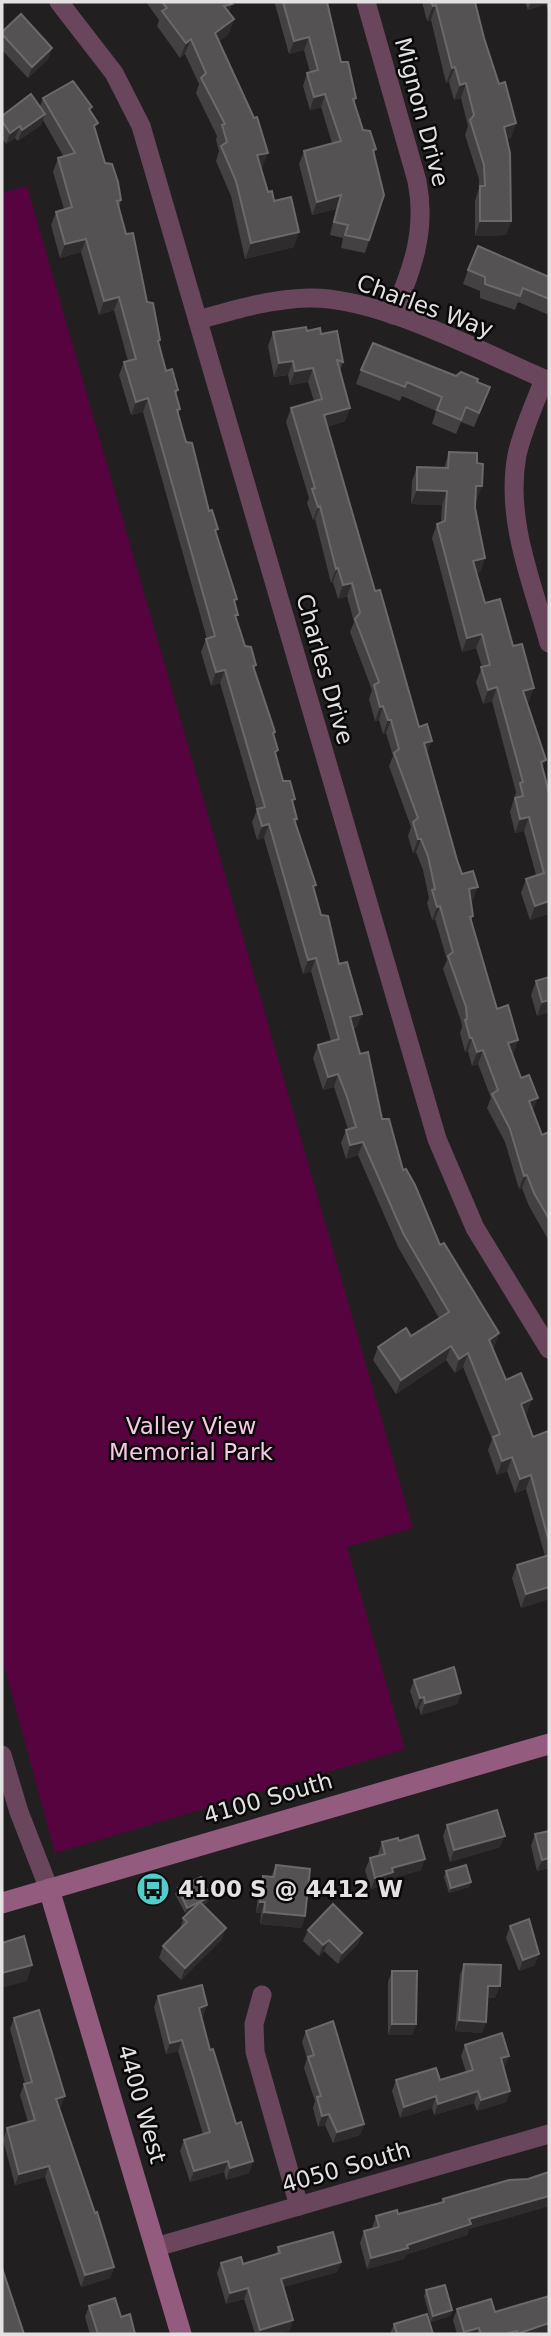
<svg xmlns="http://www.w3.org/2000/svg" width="551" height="2336" font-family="'DejaVu Sans',sans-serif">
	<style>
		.green { fill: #560340 }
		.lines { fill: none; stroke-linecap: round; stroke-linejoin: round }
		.street { stroke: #6a465c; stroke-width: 19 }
		.secondary { stroke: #935b7e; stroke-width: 21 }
		.wall { fill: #444143 }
		.shaded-wall { fill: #2f2c2e }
		.building { fill: #555254; stroke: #6b696a; stroke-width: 2 }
		.labels { text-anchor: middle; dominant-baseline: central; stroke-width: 5; stroke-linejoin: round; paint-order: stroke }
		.street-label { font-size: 23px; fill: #e3e1e2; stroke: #0a090a }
		.park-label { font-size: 23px; fill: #f7c8e3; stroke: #0a090a }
		.poi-label { font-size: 23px; font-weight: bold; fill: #e3e1e2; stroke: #0a090a; text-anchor: start }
	</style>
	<rect width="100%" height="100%" fill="#221f20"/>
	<polygon class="green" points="27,186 413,1528 347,1547 405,1749 55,1853 2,1658 2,193"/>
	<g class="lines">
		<g class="street">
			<polyline points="59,2 114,73 141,126 437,1139 475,1228 549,1349"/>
			<path d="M 366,2 L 417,181 C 427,231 412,270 393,315"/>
			<path d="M 198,320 C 234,310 270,299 308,298 C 378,296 483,353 549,381"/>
			<path d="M 544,379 C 535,404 523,428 517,455 C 505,519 532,582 549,643"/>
			<polyline points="2,1755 19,1812 49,1889"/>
			<polyline points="262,1995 254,2024 255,2052 299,2206"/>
			<polyline points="156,2247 549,2134"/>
		</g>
		<g class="secondary">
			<polyline points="49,1889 181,2334"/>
			<polyline points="2,1903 549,1744"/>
		</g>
	</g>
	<g class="wall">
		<polygon points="146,2 229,2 229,13 234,19 228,35 219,41 262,168 261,168 268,192 274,201 294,247 245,259 231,196 216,161 219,151 216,140 217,136 196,93 199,84 185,54 180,58 157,26 159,20"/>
		<polygon points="275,2 327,2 341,62 356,98 355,102 363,130 376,149 374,153 384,195 365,253 341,248 343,238 330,235 336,209 312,215 299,164 304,151 332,143 321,107 310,110 303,86 307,73 310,72 304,50 289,54 275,4"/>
		<polygon points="422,2 475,2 484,38 499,84 516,123 511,138 507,139 511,221 506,235 475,236 475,201 479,188 479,179 465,135 468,126 461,98 454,100 449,82 446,83 431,20 427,21"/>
		<polygon points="525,2 549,2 549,16 546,4 528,10"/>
		<polygon points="2,32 52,48 48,59 28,78 2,50"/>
		<polygon points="43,98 90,110 105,163 121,200 119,208 166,371 178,390 176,395 180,409 178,415 216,534 235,603 236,619 245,646 256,665 254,670 275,732 274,736 276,757 283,781 293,804 297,819 296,823 321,915 339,964 357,1027 353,1028 360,1054 382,1119 403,1170 440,1245 499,1333 494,1347 492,1348 506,1380 527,1413 525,1414 533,1437 549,1434 549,1599 521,1608 512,1578 517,1565 545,1556 526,1489 515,1493 507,1471 497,1475 488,1450 492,1439 463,1367 455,1373 446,1360 396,1394 373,1360 378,1347 411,1336 439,1318 398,1247 358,1155 346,1159 341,1143 346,1130 348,1129 334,1087 323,1090 313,1058 318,1045 331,1041 311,971 303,974 264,838 257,840 252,822 257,810 220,683 211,686 201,652 206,639 207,639 143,412 131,415 119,375 124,362 128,361 114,310 99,315 81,252 60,258 51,225 56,212 64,209 53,172 58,158 64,157 43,120 41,125 18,141 15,138 6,144 2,138 2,116 40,106"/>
		<polygon points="468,270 549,277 549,315 518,302 515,310 480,298 480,291 463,284"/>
		<polygon points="307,331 321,334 343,362 340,370 350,408 345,421 327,427 333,448 375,591 427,754 457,860 473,900 471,901 473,916 471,922 497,1009 518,1040 513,1054 512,1054 542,1135 549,1132 549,1241 529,1206 522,1188 519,1189 505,1142 487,1108 491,1098 478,1064 472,1066 468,1051 465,1052 460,1033 462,1027 461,1021 443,969 447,960 435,919 432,920 427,903 429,898 423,870 416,852 413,853 408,836 411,827 389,766 393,756 386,733 383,734 379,720 375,721 369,699 372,690 350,632 354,622 347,596 338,599 333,582 331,583 315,519 313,520 307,503 309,498 286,422 291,408 314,401 308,382 290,385 288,375 274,377 268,346 273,332"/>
		<polygon points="361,370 456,376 477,382 485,401 474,427 461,422 456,434 432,424 436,411 402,396 400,401 356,384"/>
		<polygon points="449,452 477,500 475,500 475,508 485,558 480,572 476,573 485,603 529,702 527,702 549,793 549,919 548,914 530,920 521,893 526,879 536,875 524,831 515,833 510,812 516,792 492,701 483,704 476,682 482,667 476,648 462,652 432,538 437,524 441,522 442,505 411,504 412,481 417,467 444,468"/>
		<polygon points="536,981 549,1012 537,1016 531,995"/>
		<polygon points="414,1680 461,1693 457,1704 421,1715 419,1708 416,1709 410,1691"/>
		<polygon points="447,1825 500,1847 450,1862 443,1836"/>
		<polygon points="535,1834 549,1868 537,1871 531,1846"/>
		<polygon points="399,1841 421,1870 391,1879 389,1884 371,1889 365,1870 370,1858 378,1856 378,1854 382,1842"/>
		<polygon points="276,1865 305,1916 301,1928 260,1924 261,1913 256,1913 259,1887 263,1876 271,1877"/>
		<polygon points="446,1871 471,1882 469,1887 449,1893 444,1877"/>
		<polygon points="178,1888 210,1897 208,1902 203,1905 222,1939 181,1980 159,1958 163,1946 180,1930 183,1918 191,1911 185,1913 175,1894"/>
		<polygon points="510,1926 535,1965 519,1971 506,1938"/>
		<polygon points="308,1930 362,1933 358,1944 338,1964 324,1951 319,1956 303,1941"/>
		<polygon points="464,1964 495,1998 487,1997 486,2022 482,2033 455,2031 460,1975"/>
		<polygon points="392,1971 416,2024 412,2035 388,2035 388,1982"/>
		<polygon points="158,1996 207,2005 203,2016 201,2017 210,2050 236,2124 253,2161 249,2173 226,2180 224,2172 190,2182 180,2151 184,2140 203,2134 178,2051 166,2054 154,2007"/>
		<polygon points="14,2018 61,2107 59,2108 114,2267 110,2278 81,2287 45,2177 15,2185 3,2140 7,2128 28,2122 20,2095 24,2084 25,2084 10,2029"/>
		<polygon points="306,2031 364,2124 360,2135 333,2143 325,2125 318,2127 313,2108 315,2101 304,2068 307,2058 302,2042"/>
		<polygon points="465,2045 505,2067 503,2067 510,2091 506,2102 477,2111 474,2103 434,2115 432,2108 400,2118 392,2091 396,2080 440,2080 466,2072 461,2056"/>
		<polygon points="549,2172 549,2206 469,2229 467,2235 405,2255 404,2259 367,2269 360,2243 364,2231 372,2229 372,2228 376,2216 398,2214 441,2202 443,2199 528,2179"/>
		<polygon points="278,2247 341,2262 337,2272 283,2287 290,2331 277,2334 255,2334 244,2299 226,2304 217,2273 221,2263 243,2264 276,2254"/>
		<polygon points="426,2290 452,2310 450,2316 431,2322 424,2296"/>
		<polygon points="89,2306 121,2317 135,2334 90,2334 85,2317"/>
		<polygon points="457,2309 495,2312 549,2333 546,2334 457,2334 453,2320"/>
		<polygon points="394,2324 433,2334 390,2334"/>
	</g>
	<g class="shaded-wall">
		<polygon points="531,2 547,2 546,4 528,10"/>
		<polygon points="232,4 227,20 224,6"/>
		<polygon points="436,5 431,20 427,21 433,6"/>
		<polygon points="234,19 228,35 210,48 215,33"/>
		<polygon points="309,37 304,50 289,54 294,41"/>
		<polygon points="191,39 185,54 180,58 186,43"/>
		<polygon points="52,48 48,59 28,78 32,67"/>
		<polygon points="455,67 449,82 446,83 452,68"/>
		<polygon points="466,83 461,98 454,100 460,85"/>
		<polygon points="325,94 321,107 310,110 314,97"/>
		<polygon points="45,114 41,125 18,141 22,130"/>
		<polygon points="516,123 511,138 498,142 504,127"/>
		<polygon points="20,126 15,138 6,144 10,133"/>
		<polygon points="268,153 262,168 252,171 257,155"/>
		<polygon points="341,195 336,209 312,215 317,202"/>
		<polygon points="480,221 511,221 506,235 475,236"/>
		<polygon points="299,232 294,247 245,259 251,243"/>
		<polygon points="86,239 81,252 60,258 65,244"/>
		<polygon points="119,297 114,310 99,315 104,301"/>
		<polygon points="293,361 288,375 274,377 279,363"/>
		<polygon points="313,368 308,382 290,385 295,371"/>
		<polygon points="148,398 143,412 131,415 136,402"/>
		<polygon points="350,408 345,421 319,429 324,415"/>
		<polygon points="476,486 482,486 477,500 471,500"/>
		<polygon points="417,490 447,491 442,505 411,504"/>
		<polygon points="320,506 315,519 313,520 318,507"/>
		<polygon points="485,558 480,572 468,575 473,561"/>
		<polygon points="338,568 333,582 331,583 336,569"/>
		<polygon points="352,583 347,596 338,599 343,585"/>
		<polygon points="482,634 476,648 462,652 467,638"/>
		<polygon points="225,670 220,683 211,686 216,672"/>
		<polygon points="497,687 492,701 483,704 488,690"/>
		<polygon points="534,688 529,702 518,705 523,691"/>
		<polygon points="383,706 379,720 375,721 380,707"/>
		<polygon points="388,720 391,720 386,733 383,734"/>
		<polygon points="432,741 427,754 424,743"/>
		<polygon points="546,760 541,774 541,762"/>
		<polygon points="529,817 524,831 515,833 520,819"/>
		<polygon points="269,824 264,838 257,840 262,826"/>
		<polygon points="418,839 421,839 416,852 413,853"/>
		<polygon points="478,887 473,900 464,903 469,889"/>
		<polygon points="549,901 549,911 548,914 530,920 535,906"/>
		<polygon points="440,906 435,919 432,920 437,907"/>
		<polygon points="316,958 311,971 303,974 308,960"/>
		<polygon points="549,1000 549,1012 537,1016 542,1002"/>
		<polygon points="362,1014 357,1027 345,1030 350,1017"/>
		<polygon points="470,1038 472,1038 468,1051 465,1052"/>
		<polygon points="518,1040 513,1054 503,1057 508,1043"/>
		<polygon points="483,1050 478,1064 472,1066 477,1052"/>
		<polygon points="338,1074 334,1087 323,1090 328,1077"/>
		<polygon points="538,1098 533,1111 529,1101"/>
		<polygon points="363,1142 358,1155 346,1159 350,1145"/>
		<polygon points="527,1175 522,1188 519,1189 524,1176"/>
		<polygon points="499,1333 494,1347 484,1353 489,1340"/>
		<polygon points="451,1346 446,1360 396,1394 401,1380"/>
		<polygon points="468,1353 463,1367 455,1373 459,1359"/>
		<polygon points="532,1399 527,1413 516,1417 521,1404"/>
		<polygon points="512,1457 507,1471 497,1475 502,1461"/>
		<polygon points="531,1475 526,1489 515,1493 520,1479"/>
		<polygon points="549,1587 549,1599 521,1608 526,1594"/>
		<polygon points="461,1693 457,1704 421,1715 425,1703"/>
		<polygon points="424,1697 419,1708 416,1709 420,1698"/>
		<polygon points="505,1836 500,1847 450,1862 454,1850"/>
		<polygon points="549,1858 549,1868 537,1871 542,1860"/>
		<polygon points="425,1859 421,1870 391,1879 389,1884 371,1889 375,1878 392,1868"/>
		<polygon points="471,1882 469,1887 449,1893 451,1888"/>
		<polygon points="210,1897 208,1902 185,1913 187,1908"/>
		<polygon points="260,1902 265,1902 261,1913 256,1913"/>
		<polygon points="264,1912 305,1916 301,1928 260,1924"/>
		<polygon points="226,1928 222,1939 181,1980 185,1968"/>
		<polygon points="362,1933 358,1944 338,1964 342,1953"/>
		<polygon points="329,1940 324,1951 319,1956 323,1945"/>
		<polygon points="539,1954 535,1965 519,1971 523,1960"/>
		<polygon points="32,1965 27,1981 2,1988 2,1973"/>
		<polygon points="488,1986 500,1986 495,1998 484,1997"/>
		<polygon points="207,2005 203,2016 195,2019 199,2008"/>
		<polygon points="459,2020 486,2022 482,2033 455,2031"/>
		<polygon points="392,2024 416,2024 412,2035 388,2035"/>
		<polygon points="182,2040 178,2051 166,2054 170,2043"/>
		<polygon points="509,2056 505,2067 497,2070 501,2058"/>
		<polygon points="478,2091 474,2103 434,2115 438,2104"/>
		<polygon points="510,2091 506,2102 477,2111 481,2100"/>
		<polygon points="65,2096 61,2107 52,2110 56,2099"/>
		<polygon points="436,2096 432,2108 400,2118 404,2107"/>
		<polygon points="329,2114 325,2125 318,2127 322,2116"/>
		<polygon points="364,2124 360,2135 333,2143 337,2132"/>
		<polygon points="228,2161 224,2172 190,2182 194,2171"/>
		<polygon points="253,2161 249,2173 226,2180 230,2168"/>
		<polygon points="49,2166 45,2177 15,2185 19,2174"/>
		<polygon points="549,2196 549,2206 469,2229 467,2235 405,2255 404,2259 367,2269 371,2258 407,2245 469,2219"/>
		<polygon points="341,2262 337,2272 277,2289 281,2279"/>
		<polygon points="114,2267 110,2278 81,2287 85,2275"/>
		<polygon points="248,2288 244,2299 226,2304 230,2293"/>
		<polygon points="452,2310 450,2316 431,2322 433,2316"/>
		<polygon points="293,2320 290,2331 277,2334 259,2334 260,2330"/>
		<polygon points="549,2323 549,2333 546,2334 517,2334"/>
		<polygon points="479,2328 476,2334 463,2334 464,2332"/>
	</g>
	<g class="building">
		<polygon points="162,2 229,2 232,4 224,6 234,19 215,33 254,118 257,117 268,153 257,155 268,192 272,191 274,201 291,197 299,232 251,243 236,181 221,146 227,142 222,125 225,124 201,78 206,73 191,39 186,43 162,11 167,8"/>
		<polygon points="283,2 327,2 341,62 348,62 356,98 353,99 363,130 370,131 376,149 373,150 384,195 369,240 345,235 348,225 334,222 341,195 317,202 304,151 341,141 325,94 314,97 307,73 318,70 309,37 294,41"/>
		<polygon points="431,2 475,2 484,38 499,84 505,82 516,123 504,127 510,153 511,221 480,221 480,186 485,186 484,165 470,120 474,115 466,83 460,85 455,67 452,68 436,5 433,6"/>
		<polygon points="21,14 52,48 32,67 2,34 2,32"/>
		<polygon points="73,81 92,107 89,109 98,123 94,126 105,163 112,164 118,182 121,200 117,201 126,234 133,233 147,302 153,303 160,340 158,341 166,371 172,369 178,390 175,391 180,409 177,410 186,442 192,443 209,511 212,510 218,529 215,530 237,599 234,600 238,615 235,615 245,646 251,647 256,665 253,666 275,732 273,733 278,750 275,752 283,781 290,781 295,799 292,800 297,819 294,819 316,885 313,886 321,915 328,916 339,964 347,962 362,1014 350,1017 360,1054 368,1052 382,1119 389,1119 403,1170 406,1169 415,1185 440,1245 444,1243 499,1333 489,1340 506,1380 521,1373 532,1399 521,1404 533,1437 548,1431 549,1434 549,1542 531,1475 520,1479 512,1457 502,1461 493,1437 500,1434 468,1353 459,1359 451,1346 401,1380 378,1347 406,1328 411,1336 449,1312 403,1233 363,1142 350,1145 346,1130 356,1127 347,1097 338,1074 328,1077 318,1045 339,1039 316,958 308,960 269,824 262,826 257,809 265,807 225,670 216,672 206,639 215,636 148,398 136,402 124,362 136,359 119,297 104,301 86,239 65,244 56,212 72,207 58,158 75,153 43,98"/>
		<polygon points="31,94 45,114 22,130 20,126 10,133 2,121 2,116"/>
		<polygon points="478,246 549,277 549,299 523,288 520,296 485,284 485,277 468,270"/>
		<polygon points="306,327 307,331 320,328 321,334 337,331 343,362 337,360 350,408 324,415 375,591 380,590 419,727 427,724 432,741 424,743 457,860 462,874 473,871 478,887 469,889 473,916 470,917 497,1009 508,1005 518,1040 508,1043 521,1078 529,1075 538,1098 529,1101 542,1135 549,1132 549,1219 534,1193 527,1175 524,1176 510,1129 492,1094 498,1090 483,1050 477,1052 472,1038 470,1038 465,1020 467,1019 466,1007 448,956 453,952 440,906 437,907 432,890 435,889 428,856 421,839 418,839 413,822 418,818 394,753 399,749 391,720 388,720 383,706 380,707 374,685 379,682 355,619 360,613 352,583 343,585 338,568 336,569 320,506 318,507 312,489 315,488 291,408 322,399 313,368 295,371 293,361 279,363 273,332"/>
		<polygon points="373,343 456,376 461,372 478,379 477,382 490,387 479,413 466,407 461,420 437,410 442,397 407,382 405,387 361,370"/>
		<polygon points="449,452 477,453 477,463 483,464 482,486 476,486 475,508 485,558 473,561 485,603 500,599 513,646 522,644 534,688 523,691 546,760 541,762 549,793 549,901 535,906 526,879 544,873 529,817 520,819 515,798 523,796 520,783 523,782 497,687 488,690 481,667 490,665 482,634 467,638 437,524 445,521 447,491 417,490 417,467 448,468"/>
		<polygon points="549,977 549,1000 542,1002 536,981"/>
		<polygon points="549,1555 549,1587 526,1594 517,1565"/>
		<polygon points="454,1667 461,1693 425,1703 424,1697 420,1698 414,1680"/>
		<polygon points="497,1810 505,1836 454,1850 447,1825"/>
		<polygon points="549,1831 549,1858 542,1860 535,1834"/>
		<polygon points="418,1835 425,1859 392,1868 393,1872 375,1878 370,1858 385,1854 382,1842 398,1838 399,1841"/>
		<polygon points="276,1865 310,1869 305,1916 264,1912 265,1902 260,1902 263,1876 274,1877"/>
		<polygon points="466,1865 471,1882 451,1888 446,1871"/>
		<polygon points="201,1877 210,1897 187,1908 178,1888"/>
		<polygon points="200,1902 226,1928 185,1968 163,1946 187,1922 183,1918"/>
		<polygon points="333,1904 362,1933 342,1953 329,1940 323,1945 308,1930"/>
		<polygon points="529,1919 539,1954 523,1960 510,1926"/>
		<polygon points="24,1936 32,1965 2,1973 2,1943"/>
		<polygon points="464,1964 501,1965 500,1986 488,1986 486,2022 459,2020"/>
		<polygon points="392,1971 417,1971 416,2024 392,2024"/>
		<polygon points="202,1985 207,2005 199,2008 210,2050 213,2049 236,2124 241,2122 253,2161 230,2168 228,2161 194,2171 184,2140 210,2132 182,2040 170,2043 158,1996"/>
		<polygon points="39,2010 65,2096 56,2099 95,2213 97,2212 114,2267 85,2275 49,2166 19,2174 7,2128 35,2120 24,2084 32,2082 14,2018"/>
		<polygon points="333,2021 364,2124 337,2132 329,2114 322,2116 317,2097 321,2096 308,2057 314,2055 306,2031"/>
		<polygon points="502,2033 509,2056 501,2058 510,2091 481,2100 478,2091 438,2104 436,2096 404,2107 396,2080 436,2068 440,2080 473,2070 465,2045"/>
		<polygon points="549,2172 549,2196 469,2219 471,2224 407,2245 408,2248 371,2258 364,2231 379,2227 376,2216 397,2210 398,2214 444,2202 443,2199 509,2180 528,2179"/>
		<polygon points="333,2232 341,2262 281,2279 293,2320 260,2330 248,2288 230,2293 221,2263 241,2257 243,2264 280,2253 278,2247"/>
		<polygon points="2,2268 24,2334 2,2334"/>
		<polygon points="445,2285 452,2310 433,2316 426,2290"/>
		<polygon points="549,2296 549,2323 517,2334 517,2331 505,2334 481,2334 479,2328 464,2332 457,2309 491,2299 495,2312"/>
		<polygon points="115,2298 121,2317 130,2314 135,2334 98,2334 89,2306"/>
		<polygon points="427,2314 433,2334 397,2334 394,2324"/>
	</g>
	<defs>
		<symbol id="bus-disc" viewBox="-11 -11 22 22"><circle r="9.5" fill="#53cdca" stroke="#0a090a"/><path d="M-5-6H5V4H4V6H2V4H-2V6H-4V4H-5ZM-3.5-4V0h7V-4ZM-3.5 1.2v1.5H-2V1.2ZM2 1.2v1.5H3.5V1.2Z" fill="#111"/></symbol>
	</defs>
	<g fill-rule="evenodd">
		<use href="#bus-disc" x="134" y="1870" width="38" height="38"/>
	</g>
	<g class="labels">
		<g class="street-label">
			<text transform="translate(422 112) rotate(75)">Mignon Drive</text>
			<text transform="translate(425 306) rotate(20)">Charles Way</text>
			<text transform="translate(325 669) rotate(74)">Charles Drive</text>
			<text transform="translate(268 1798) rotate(-16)">4100 South</text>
			<text transform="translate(142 2104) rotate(74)">4400 West</text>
			<text transform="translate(346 2167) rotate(-16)">4050 South</text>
		</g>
		<g class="park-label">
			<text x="191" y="1426">Valley View<tspan x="191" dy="26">Memorial Park</tspan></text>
		</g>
		<g class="poi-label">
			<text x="178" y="1889">4100 S @ 4412 W</text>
		</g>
	</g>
	<rect width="551" height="2336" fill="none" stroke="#e3e1e2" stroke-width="7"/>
</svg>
